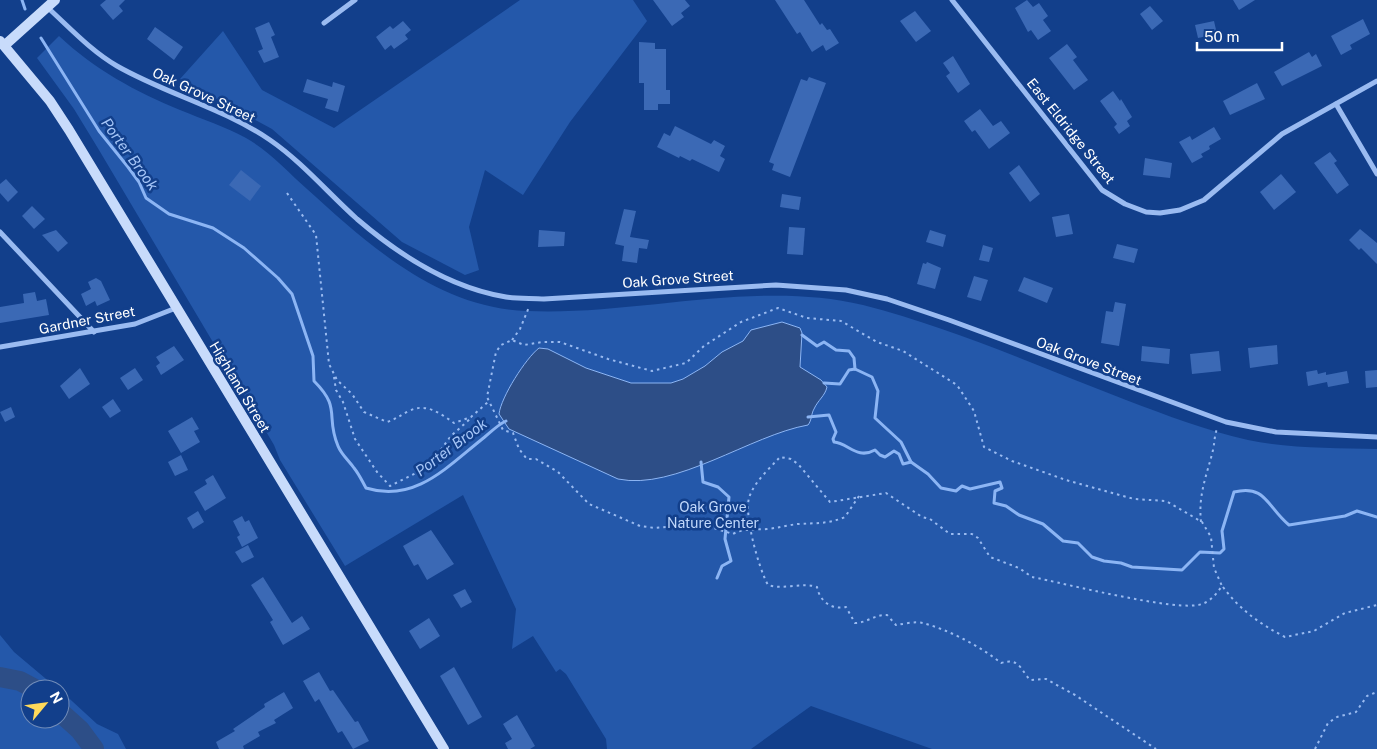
<svg xmlns="http://www.w3.org/2000/svg" width="1377" height="749" font-family="'Public Sans',sans-serif">
	<style>
		.green { fill: #2458aa }
		.water { fill: #2d4e87; stroke: #8cb5f4 }
		.lines { fill: none; stroke-linecap: round; stroke-linejoin: round }
		.stream { stroke: #8cb5f4; stroke-width: 3 }
		.river { stroke: #2d4e87; stroke-width: 20 }
		.building { fill: #3b69b5 }
		.path { stroke: #9abbf1; stroke-width: 2; stroke-dasharray: 2.5 4; stroke-linecap: butt }
		.street { stroke: #9abbf1; stroke-width: 5 }
		.secondary { stroke: #c8dbfb; stroke-width: 10 }
		.labels { text-anchor: middle; dominant-baseline: central; stroke-width: 5; stroke-linejoin: round; paint-order: stroke }
		.street-label { font-size: 14px; fill: #fff; stroke: #123f8b }
		.park-label { font-size: 14px; fill: #c0d8fc; stroke: #123f8b }
		.water-label { font-size: 15px; font-style: italic; fill: #a6c6f8; stroke: #123f8b }
	</style>
	<rect width="100%" height="100%" fill="#123f8b"/>
	<g class="green">
		<polygon points="520,0 633,0 647,21 570,122 523,195 485,170 469,227 479,270 465,275 402,242 272,129 180,79 223,31 262,90 334,128"/>
		<path d="M 59,36 C 94,69 136,92 180,110 C 202,119 226,127 246,138 C 269,151 288,172 307,189 C 370,246 438,308 527,311 C 636,316 756,279 863,305 C 953,328 1040,367 1126,400 C 1166,415 1207,431 1248,440 C 1290,449 1334,448 1377,449 L 1377,749 L 932,749 L 811,706 L 751,749 L 607,749 L 606,739 L 566,674 L 560,669 L 556,672 L 533,636 L 512,649 L 516,609 L 463,495 L 345,566 L 280,460 L 274,445 L 99,150 L 74,109 L 37,58 Z"/>
		<polygon points="0,635 14,652 58,689 30,689 30,719 60,719 60,690 97,724 118,734 126,749 0,749"/>
	</g>
	<path class="water" d="M 782,322 L 800,328 L 802,333 L 800,367 L 821,380 L 827,387 C 825,396 818,400 814,409 C 811,414 812,420 808,425 C 751,435 675,491 618,479 L 509,429 L 499,414 C 501,397 526,358 539,348 L 548,349 L 586,368 L 631,383 L 671,383 L 683,379 L 705,366 L 722,352 L 743,341 L 751,330 Z"/>
	<g class="lines">
		<g class="stream">
			<polyline points="22,0 25,9"/>
			<path d="M 41,38 L 99,131 L 128,167 L 139,182 L 146,198 L 169,214 L 213,228 L 244,248 L 278,278 L 292,294 L 313,356 L 314,381 C 342,409 325,415 338,446 C 341,454 349,461 354,468 C 359,474 362,481 366,488 C 414,503 446,468 481,440 C 489,434 497,425 506,421"/>
			<polyline points="802,335 817,346 824,342 836,350 849,351 854,358 855,369"/>
			<path d="M 824,383 L 840,384 L 849,370 L 855,369 L 872,377 L 878,391 L 875,418 L 901,442 L 911,462 L 928,474 L 941,488 L 956,491 L 962,486 L 970,489 L 1000,482 L 1002,488 L 995,491 L 994,503 L 1006,506 L 1019,515 L 1043,524 L 1063,541 L 1078,543 L 1092,557 L 1104,561 L 1121,563 L 1132,567 L 1182,570 L 1200,552 L 1220,553 L 1224,549 L 1222,531 L 1234,492 C 1266,484 1267,507 1289,525 L 1345,516 L 1357,511 L 1377,517"/>
			<path d="M 808,417 L 829,415 L 836,432 L 833,439 L 834,442 C 848,443 857,460 875,450 L 880,455 L 885,457 L 894,451 L 899,454 L 903,464 L 911,462"/>
			<polyline points="701,462 703,482 718,487 729,497 725,539 731,561 722,566 717,578"/>
		</g>
		<g class="river">
			<polyline points="0,677 20,681 35,689"/>
			<polyline points="60,712 80,730 94,749"/>
		</g>
	</g>
	<g class="building">
		<polygon points="106,0 125,0 119,6 123,11 113,20 100,5"/>
		<polygon points="653,0 685,0 690,6 681,13 684,17 672,26"/>
		<polygon points="775,0 804,0 820,25 822,23 827,30 830,29 839,43 826,51 823,45 812,52 800,32 797,34"/>
		<polygon points="1027,0 1033,7 1039,3 1048,16 1043,20 1051,31 1038,40 1031,30 1028,32 1015,8"/>
		<polygon points="1233,0 1255,0 1239,10"/>
		<polygon points="1150,6 1163,21 1152,30 1140,14"/>
		<polygon points="915,11 931,31 916,42 900,21"/>
		<polygon points="1363,19 1370,34 1350,45 1352,49 1341,55 1331,36"/>
		<polygon points="403,21 411,30 405,35 408,39 394,49 391,45 385,50 376,37 390,26 393,29"/>
		<polygon points="1214,21 1217,34 1198,38 1195,25"/>
		<polygon points="269,22 275,35 271,37 279,57 264,63 258,51 263,49 255,28"/>
		<polygon points="155,27 183,47 174,60 147,39"/>
		<polygon points="639,42 655,43 655,49 666,49 666,90 670,90 670,104 658,104 658,110 644,110 644,83 639,83"/>
		<polygon points="1067,44 1077,57 1073,60 1088,80 1074,90 1049,58"/>
		<polygon points="1309,52 1312,57 1316,54 1322,66 1282,86 1274,72"/>
		<polygon points="953,56 970,84 958,93 946,76 950,73 943,63"/>
		<polygon points="809,77 826,83 790,177 772,170 774,164 769,162 801,79 807,81"/>
		<polygon points="307,79 332,87 333,82 345,86 338,112 325,108 328,99 303,92"/>
		<polygon points="1257,83 1265,99 1230,115 1223,101"/>
		<polygon points="1113,91 1120,101 1121,99 1132,117 1127,121 1130,126 1119,134 1114,127 1117,124 1100,101"/>
		<polygon points="980,109 993,126 1001,121 1010,133 989,149 975,130 972,132 964,121"/>
		<polygon points="675,126 711,144 714,140 725,146 720,156 725,159 719,172 692,159 690,161 680,156 679,158 657,147 664,133 670,136"/>
		<polygon points="1214,127 1221,139 1209,146 1210,149 1201,154 1203,157 1192,163 1179,142 1190,136 1192,140"/>
		<polygon points="1330,152 1337,161 1334,163 1349,185 1337,194 1314,163"/>
		<polygon points="1145,158 1172,163 1170,178 1143,175"/>
		<polygon points="1019,165 1040,194 1030,202 1009,173"/>
		<polygon points="241,170 261,186 250,201 229,185"/>
		<polygon points="1281,174 1296,192 1274,210 1260,192"/>
		<polygon points="6,179 18,192 8,202 0,193 0,184"/>
		<polygon points="782,194 801,197 799,210 780,207"/>
		<polygon points="32,206 45,219 34,229 22,216"/>
		<polygon points="624,209 636,211 630,237 649,240 647,249 639,248 637,263 622,261 624,246 615,244"/>
		<polygon points="1069,214 1073,234 1056,237 1052,217"/>
		<polygon points="789,227 805,228 803,255 787,254"/>
		<polygon points="1360,229 1377,243 1377,264 1361,248 1359,250 1349,240"/>
		<polygon points="56,230 68,243 58,252 42,235"/>
		<polygon points="539,230 565,232 564,246 538,247"/>
		<polygon points="930,230 946,235 943,247 926,242"/>
		<polygon points="1117,244 1138,249 1134,263 1113,258"/>
		<polygon points="983,245 993,248 989,262 979,260"/>
		<polygon points="927,262 941,268 935,289 917,284 923,263 926,264"/>
		<polygon points="974,276 988,280 981,301 967,297"/>
		<polygon points="1024,277 1053,288 1047,303 1018,291"/>
		<polygon points="96,278 101,281 110,300 97,306 95,301 86,306 81,294 91,289 88,282"/>
		<polygon points="35,292 37,301 46,299 49,315 0,323 0,307 24,303 23,294"/>
		<polygon points="1115,302 1126,304 1119,346 1101,343 1106,311 1113,312"/>
		<polygon points="1277,345 1278,364 1250,368 1248,348"/>
		<polygon points="174,346 184,360 161,375 156,366 160,363 156,357"/>
		<polygon points="1142,346 1170,349 1169,364 1141,361"/>
		<polygon points="1219,351 1221,371 1192,374 1190,354"/>
		<polygon points="80,368 90,384 69,399 60,386"/>
		<polygon points="135,368 143,380 128,390 120,378"/>
		<polygon points="1317,370 1318,374 1326,372 1326,375 1347,371 1349,383 1328,387 1327,382 1308,386 1306,372"/>
		<polygon points="1377,370 1377,387 1366,388 1365,371"/>
		<polygon points="113,399 121,411 110,418 102,407"/>
		<polygon points="11,407 15,417 5,422 0,412"/>
		<polygon points="192,417 199,429 194,431 200,442 181,453 168,431"/>
		<polygon points="181,455 188,470 175,476 168,462"/>
		<polygon points="213,475 226,498 205,511 194,492 207,484 205,480"/>
		<polygon points="198,511 204,522 193,529 187,518"/>
		<polygon points="242,516 245,522 249,520 258,538 242,547 237,537 240,535 233,521"/>
		<polygon points="431,530 454,564 427,580 418,564 414,566 403,546"/>
		<polygon points="248,545 254,557 242,563 235,552"/>
		<polygon points="263,577 292,623 302,616 310,629 283,645 270,622 273,620 251,585"/>
		<polygon points="465,589 472,602 461,608 453,595"/>
		<polygon points="429,618 440,636 420,649 409,631"/>
		<polygon points="454,667 482,717 468,725 440,676"/>
		<polygon points="319,672 330,691 333,690 355,722 358,721 369,741 353,749 342,731 338,733 319,699 315,702 303,681"/>
		<polygon points="284,692 293,708 274,720 276,723 258,732 260,736 243,746 244,749 219,749 216,742 235,731 233,729 265,707 264,704"/>
		<polygon points="517,715 535,746 530,749 508,749 505,743 512,739 503,724"/>
	</g>
	<g class="lines">
		<g class="path">
			<path d="M 287,193 L 316,235 L 329,364 L 337,380 L 352,394 L 364,412 L 387,422 C 396,419 401,415 409,411 C 426,402 441,414 454,423 L 471,417 L 488,402"/>
			<polyline points="512,340 520,329 529,307"/>
			<polyline points="334,377 336,390 343,402 355,439 377,472 390,486 428,467 451,436 470,419"/>
			<path d="M 859,496 L 845,517 C 829,524 815,523 798,524 C 788,525 778,528 767,529 C 755,530 744,528 733,534 L 700,524 L 655,528 L 640,526 L 589,504 L 558,472 L 536,459 L 527,459 L 519,449 L 513,433 L 503,430 L 487,397 L 496,352 L 501,345 L 512,340 L 524,345 L 542,342 L 560,342 L 608,359 L 652,371 L 686,363 L 704,346 L 741,322 L 778,308 L 807,318 L 841,321 L 877,342 L 903,351 L 957,385 L 974,411 L 984,447 L 1012,461 L 1066,480 L 1134,499 L 1166,501 L 1202,522 L 1211,537 L 1214,568 L 1222,586 C 1217,593 1211,601 1202,604 C 1179,613 1063,583 1032,577 L 1019,568 L 990,557 L 978,538 L 972,534 L 950,534 L 930,519 L 922,517 L 886,493 L 830,502 L 798,464 L 791,459 L 780,457 C 769,469 754,482 749,498 C 744,516 759,569 768,585 C 783,590 803,582 817,587 C 820,602 832,610 846,607 L 855,623 C 867,623 875,614 887,615 L 896,625 C 904,624 915,621 923,623 C 949,630 980,646 1001,663 C 1019,658 1019,667 1030,680 L 1046,679 L 1075,695 L 1156,749"/>
			<path d="M 1201,522 C 1198,494 1207,475 1213,450 C 1215,441 1214,435 1218,427"/>
			<path d="M 1223,587 C 1240,610 1260,624 1285,637 L 1314,631 L 1345,613 L 1377,605"/>
			<polyline points="1315,749 1328,723 1337,717 1356,712 1367,696 1377,692"/>
		</g>
		<g class="street">
			<polyline points="952,0 1102,190 1125,204 1146,212 1160,213 1180,210 1204,200 1282,134 1377,81"/>
			<path d="M 47,7 C 69,27 91,51 117,66 C 166,94 223,108 270,140 C 302,162 328,193 357,219 C 399,255 451,288 506,297 C 519,299 532,298 544,299 L 776,285 L 846,290 L 887,299 L 949,320 L 1226,422 L 1276,432 L 1377,437"/>
			<polyline points="324,23 355,0"/>
			<polyline points="1336,104 1377,174"/>
			<polyline points="0,232 94,332"/>
			<polyline points="0,347 135,324 176,308"/>
		</g>
		<g class="secondary">
			<polyline points="0,41 50,101 69,130 444,749"/>
			<polyline points="5,45 55,0"/>
		</g>
	</g>
	<g class="labels">
		<g class="street-label">
			<text transform="translate(204 95) rotate(25)">Oak Grove Street</text>
			<text transform="translate(1071 131) rotate(51)">East Eldridge Street</text>
			<text transform="translate(678 279) rotate(-4)">Oak Grove Street</text>
			<text transform="translate(87 320) rotate(-11)">Gardner Street</text>
			<text transform="translate(1089 361) rotate(21)">Oak Grove Street</text>
			<text transform="translate(240 387) rotate(59)">Highland Street</text>
		</g>
		<g class="park-label">
			<text x="713" y="507">Oak Grove<tspan x="713" dy="16">Nature Center</tspan></text>
		</g>
		<g class="water-label">
			<text transform="translate(130 154) rotate(54)">Porter Brook</text>
			<text transform="translate(451 447) rotate(-37)">Porter Brook</text>
		</g>
	</g>
	<g transform="translate(45 704) rotate(61)"><circle r="24" fill="#123f8b" stroke="#718cb9"/>
	<path d="M0-4L9 19L0 12L-9 19Z" fill="#ffda5a"/>
	<text y="-8" font-size="14" font-weight="bold" text-anchor="middle" fill="#ffffff">N</text>
	</g>
	<path d="M1197 42v8h85v-8" fill="none" stroke="#ffffff" stroke-width="2.5"/>
	<text x="1204" y="42" font-size="15" fill="#ffffff" stroke="#123f8b" stroke-width="4" paint-order="stroke">50 m</text>
</svg>
